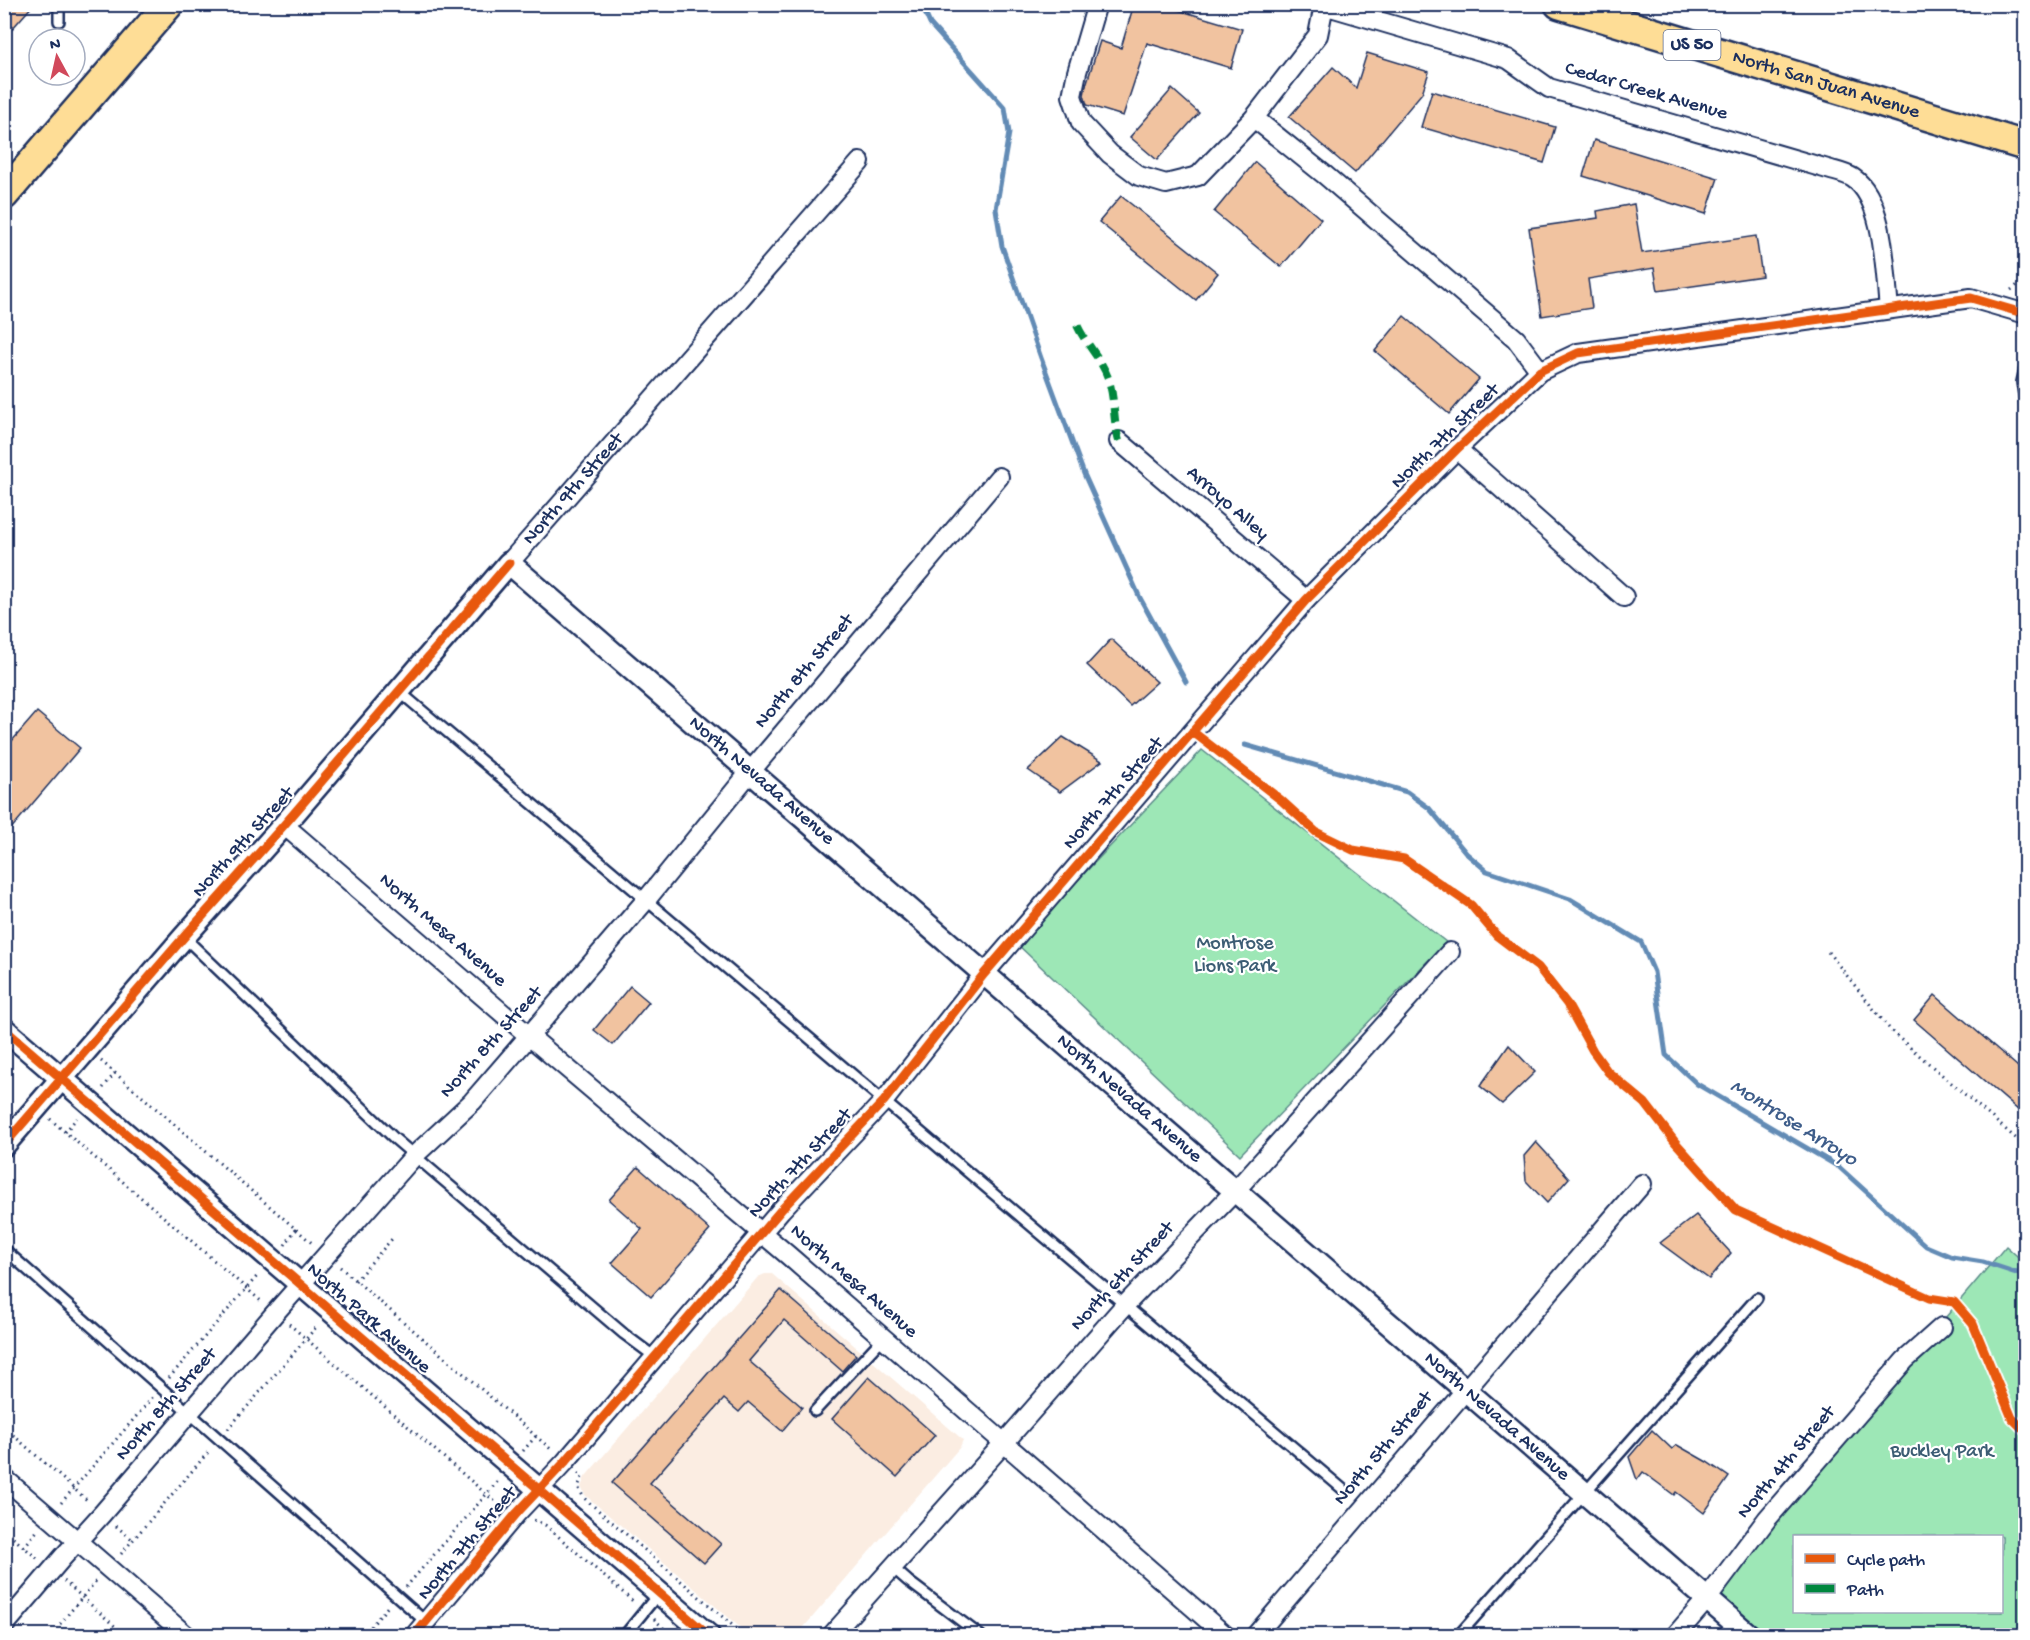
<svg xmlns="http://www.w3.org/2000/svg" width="2030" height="1640" font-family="'Gochi Hand',sans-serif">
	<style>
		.built { fill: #fbede2 }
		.green { fill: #9de7b6; stroke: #5c8b8a; stroke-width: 1.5; fill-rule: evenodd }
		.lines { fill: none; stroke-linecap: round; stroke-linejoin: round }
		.stream { stroke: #628bb5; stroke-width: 5 }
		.building { fill: #f1c3a0; stroke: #1b2f5e; stroke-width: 1.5 }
		.service-casing { stroke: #1b2f5e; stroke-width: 14 }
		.minor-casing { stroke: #1b2f5e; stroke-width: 22 }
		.tertiary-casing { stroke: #1b2f5e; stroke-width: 26 }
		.trunk-casing { stroke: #1b2f5e; stroke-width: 33 }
		.path { stroke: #1b2f5e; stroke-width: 3; stroke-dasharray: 1.5 4.5; stroke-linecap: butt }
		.service { stroke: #fff; stroke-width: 9 }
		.minor { stroke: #fff; stroke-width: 18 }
		.tertiary { stroke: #fff; stroke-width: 21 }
		.trunk { stroke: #fedd96; stroke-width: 28 }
		.quiet { stroke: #00873e; stroke-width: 8; stroke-dasharray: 15 8; stroke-linecap: butt }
		.cycleway-casing { stroke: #fff; stroke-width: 13 }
		.cycleway { stroke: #e8590c; stroke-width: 9 }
		.labels { text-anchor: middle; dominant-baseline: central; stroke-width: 4.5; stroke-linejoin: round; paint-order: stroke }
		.shield { fill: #fff; stroke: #5f6d8e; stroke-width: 1.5 }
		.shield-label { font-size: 18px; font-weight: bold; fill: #1b2f5e }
		.street-label { font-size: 20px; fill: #1b2f5e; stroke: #fff }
		.park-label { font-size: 20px; fill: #3c5d74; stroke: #fff }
		.water-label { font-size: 21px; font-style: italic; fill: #3e5d8a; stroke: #fff }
	</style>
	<rect width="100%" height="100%" fill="#fff"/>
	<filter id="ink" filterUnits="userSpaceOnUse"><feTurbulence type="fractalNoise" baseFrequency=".0167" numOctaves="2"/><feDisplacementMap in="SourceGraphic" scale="12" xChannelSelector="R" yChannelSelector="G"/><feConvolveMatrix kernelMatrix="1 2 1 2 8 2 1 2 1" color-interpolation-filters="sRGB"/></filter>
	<g filter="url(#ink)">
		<polygon class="built" points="765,1274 772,1274 963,1440 960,1447 797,1635 749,1635 585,1495 581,1487 585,1477 758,1277"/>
		<g class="green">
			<polygon points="1202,750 1446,942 1240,1155 1017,944"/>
			<path d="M 2006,1246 L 2026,1264 L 2025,1635 L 1750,1635 L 1707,1599 ZM 1794,1536 L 2002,1536 L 2002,1612 L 1794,1612 Z"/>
		</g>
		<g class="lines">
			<g class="stream">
				<polyline points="921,4 930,24 1005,108 1009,133 996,209 1002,246 1041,358 1084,474 1140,598 1186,682"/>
				<polyline points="1245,745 1407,792 1429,808 1467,854 1487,871 1570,899 1641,942 1654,972 1666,1055 1697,1084 1839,1167 1926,1246 1952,1257 1983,1262 2026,1276"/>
			</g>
		</g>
		<g class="building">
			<polygon points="4,4 34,4 4,38"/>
			<polygon points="1134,4 1158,4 1242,29 1231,68 1147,43 1123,116 1087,105 1084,95 1086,85 1100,41 1121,48"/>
			<polygon points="1367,53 1429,72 1422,93 1355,173 1289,117 1333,67 1356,88"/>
			<polygon points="1172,89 1199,113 1157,160 1130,137"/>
			<polygon points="1432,91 1555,127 1544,163 1421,127"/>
			<polygon points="1594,140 1718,178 1706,214 1583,176"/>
			<polygon points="1255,162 1321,219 1281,267 1214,212"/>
			<polygon points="1121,196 1218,273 1196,300 1099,222"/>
			<polygon points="1634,204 1642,253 1756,236 1762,276 1658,291 1654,268 1588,279 1592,308 1542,316 1529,228 1598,218 1597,211"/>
			<polygon points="1404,316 1479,379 1449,414 1375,351"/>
			<polygon points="1111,639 1157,682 1130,706 1087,665"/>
			<polygon points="37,712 80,748 4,837 4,750"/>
			<polygon points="1063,737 1102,761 1060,792 1028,770"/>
			<polygon points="630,986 649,1002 613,1045 594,1030"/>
			<polygon points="1935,995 2025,1073 2025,1116 1914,1020"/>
			<polygon points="1509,1045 1535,1072 1502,1104 1480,1086"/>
			<polygon points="1536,1142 1569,1178 1547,1203 1526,1181 1524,1156"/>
			<polygon points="638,1167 710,1230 651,1297 612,1263 642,1229 609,1200"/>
			<polygon points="1696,1215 1731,1253 1709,1279 1660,1243"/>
			<polygon points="781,1290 856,1355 842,1371 784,1320 749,1361 802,1407 782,1431 748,1402 739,1412 724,1399 650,1483 721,1544 704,1563 612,1483"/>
			<polygon points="869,1377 935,1435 897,1477 832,1419"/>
			<polygon points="1652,1430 1672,1449 1677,1445 1707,1462 1729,1477 1704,1513 1676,1492 1674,1495 1643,1472 1637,1480 1629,1457"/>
		</g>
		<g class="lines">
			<defs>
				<g id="service">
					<polyline points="59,4 59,21"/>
					<polyline points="2026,364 2022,382 2026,407"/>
					<polyline points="400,692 1345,1491"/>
					<polyline points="184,937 395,1139 624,1334 655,1357"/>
					<polyline points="4,1249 426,1622"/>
					<polyline points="815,1411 883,1338"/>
					<polyline points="892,1567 908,1581 981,1636"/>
					<polyline points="624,1636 659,1593"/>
					<polyline points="1458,1636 1757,1298"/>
				</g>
				<g id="minor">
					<polyline points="1097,4 1077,72 1072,96 1081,123 1110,154 1139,176 1166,184 1198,176 1254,118"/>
					<path d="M 1540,371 L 1516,339 L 1325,175 L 1254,118 L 1318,35 L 1324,5 L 1508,59 L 1549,88 L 1831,170 C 1838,172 1847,174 1853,178 C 1885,199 1885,273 1889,309"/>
					<polyline points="1119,441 1306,600"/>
					<polyline points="1457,449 1624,597"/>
					<path id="s1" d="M 509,563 L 860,162"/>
					<polyline points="284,825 529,1036 789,1256 1226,1636"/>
					<polyline points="4,1478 187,1636"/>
					<polyline points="4,1626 63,1557 102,1514 275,1313 415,1155 472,1102 529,1036 646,900 750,772 999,477"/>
					<polyline points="414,1636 517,1513 565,1462 781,1210 884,1101 984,974 1306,600 1457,449 1540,371 1578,353 1971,298 2026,314"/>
					<polyline points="831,1636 1003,1444 1125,1305 1235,1191 1450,952"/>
					<polyline points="1255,1636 1642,1184"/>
					<polyline points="1675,1636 1707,1599 1767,1519 1905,1360 1942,1327"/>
				</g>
				<g id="tertiary">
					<polyline points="4,1029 709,1636"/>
					<path id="s2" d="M 4,1145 L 184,937 L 284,825 L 509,563 L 1750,1636"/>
				</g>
				<g id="trunk">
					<path id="s3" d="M 1559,4 L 2026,146"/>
					<polyline points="4,195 169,4"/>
				</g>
			</defs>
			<use href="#service" class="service-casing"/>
			<use href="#minor" class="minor-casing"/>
			<use href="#tertiary" class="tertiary-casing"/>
			<use href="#trunk" class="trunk-casing"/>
			<g class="path">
				<polyline points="2011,290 2020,283 2026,270"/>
				<polyline points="1828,952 1892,1032 2026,1147"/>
				<polyline points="101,1061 312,1243"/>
				<polyline points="103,1088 115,1073"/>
				<polyline points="50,1119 261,1301"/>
				<polyline points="65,1132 77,1118"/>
				<polyline points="285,1245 296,1229"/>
				<polyline points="340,1267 553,1451"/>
				<polyline points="355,1281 392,1239"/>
				<polyline points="289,1324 500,1506"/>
				<polyline points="169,1378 259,1274"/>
				<polyline points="4,1427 89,1502"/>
				<polyline points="228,1429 318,1325"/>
				<polyline points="523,1451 536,1436"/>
				<polyline points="578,1473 582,1477 578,1487 584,1498 745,1636"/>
				<polyline points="61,1503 153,1397"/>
				<polyline points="534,1520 545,1525 635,1603"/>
				<polyline points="116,1526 133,1540"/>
				<polyline points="4,1530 38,1559"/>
				<polyline points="24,1547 37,1531"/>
				<polyline points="121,1554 210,1450"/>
				<polyline points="64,1581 126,1636"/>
				<polyline points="406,1587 498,1481"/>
				<polyline points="654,1619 672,1636"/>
				<polyline points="60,1624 96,1581"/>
				<polyline points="205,1630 211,1636"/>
				<polyline points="363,1636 389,1605"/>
			</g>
			<use href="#service" class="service"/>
			<use href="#minor" class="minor"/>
			<use href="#tertiary" class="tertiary"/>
			<use href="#trunk" class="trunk"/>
			<path class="quiet" d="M 1077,325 C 1086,345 1103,360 1109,381 C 1115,400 1113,422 1119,441"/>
			<defs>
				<g id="cycleway">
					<polyline points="1193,732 1281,800 1316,832 1353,850 1404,859 1471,905 1497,936 1538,967 1567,1004 1593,1051 1608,1072 1645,1103 1675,1142 1736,1210 1929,1298 1954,1302 1973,1324 2012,1418 2026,1432"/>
					<polyline points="4,1029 709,1636"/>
					<polyline points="4,1145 184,937 284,825 509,563"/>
					<polyline points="414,1636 517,1513 565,1462 781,1210 884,1101 984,974 1306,600 1457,449 1540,371 1578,353 1971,298 2026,314"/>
				</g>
			</defs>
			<use href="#cycleway" class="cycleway-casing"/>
			<use href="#cycleway" class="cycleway"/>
		</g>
	</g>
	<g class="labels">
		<rect class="shield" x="1663.5" y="30" width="57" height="30" rx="4.5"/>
		<g class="shield-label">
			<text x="1692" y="45">US 50</text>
		</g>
		<g class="street-label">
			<text stroke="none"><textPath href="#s3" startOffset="279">North San Juan Avenue</textPath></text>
			<text transform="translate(1646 92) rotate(16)">Cedar Creek Avenue</text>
			<text transform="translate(1446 437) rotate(-44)">North 7th Street</text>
			<text stroke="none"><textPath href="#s1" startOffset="98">North 9th Street</textPath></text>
			<text transform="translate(1227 504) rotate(41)">Arroyo Alley</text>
			<text transform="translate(805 672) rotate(-50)">North 8th Street</text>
			<text stroke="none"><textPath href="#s2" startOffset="1104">North Nevada Avenue</textPath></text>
			<text transform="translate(1114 794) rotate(-49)">North 7th Street</text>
			<text transform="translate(244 843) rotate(-48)">North 9th Street</text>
			<text transform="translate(442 931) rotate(41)">North Mesa Avenue</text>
			<text transform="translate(492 1043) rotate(-48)">North 8th Street</text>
			<text stroke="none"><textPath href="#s2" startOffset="1590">North Nevada Avenue</textPath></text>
			<text transform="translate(801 1164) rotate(-47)">North 7th Street</text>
			<text transform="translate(1123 1277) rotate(-47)">North 6th Street</text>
			<text transform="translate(853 1282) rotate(41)">North Mesa Avenue</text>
			<text transform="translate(368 1319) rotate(41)">North Park Avenue</text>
			<text transform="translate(167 1405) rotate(-49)">North 8th Street</text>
			<text stroke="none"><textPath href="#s2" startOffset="2076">North Nevada Avenue</textPath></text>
			<text transform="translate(1384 1449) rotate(-50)">North 5th Street</text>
			<text transform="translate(1787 1463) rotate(-50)">North 4th Street</text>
			<text transform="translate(468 1544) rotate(-50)">North 7th Street</text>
		</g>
		<g class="park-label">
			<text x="1235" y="944">Montrose<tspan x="1235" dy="23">Lions Park</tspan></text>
			<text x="1942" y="1452">Buckley Park</text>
		</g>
		<g class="water-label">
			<text transform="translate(1793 1124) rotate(32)">Montrose Arroyo</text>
		</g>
	</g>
	<rect width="2030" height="1640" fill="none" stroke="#fff" stroke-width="24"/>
	<rect x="12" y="12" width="2006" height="1616" fill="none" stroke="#1b2f5e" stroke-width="2" filter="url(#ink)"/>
	<rect x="1793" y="1535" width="210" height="78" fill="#ffffff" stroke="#a4acbf" stroke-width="1.5"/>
	<rect x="1805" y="1554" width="30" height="9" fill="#e8590c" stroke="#a4acbf" stroke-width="1.5"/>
	<text x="1847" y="1565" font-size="18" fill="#1b2f5e">Cycle path</text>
	<rect x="1805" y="1584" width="30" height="9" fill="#00873e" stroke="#a4acbf" stroke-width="1.5"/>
	<text x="1847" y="1595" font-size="18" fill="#1b2f5e">Path</text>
	<g transform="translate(57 57) rotate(352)"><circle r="28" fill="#ffffff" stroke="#a4acbf" stroke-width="1.5"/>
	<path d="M0-4.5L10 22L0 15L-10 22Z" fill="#d1495b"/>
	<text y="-9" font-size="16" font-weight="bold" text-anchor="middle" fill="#1b2f5e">N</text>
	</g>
</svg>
